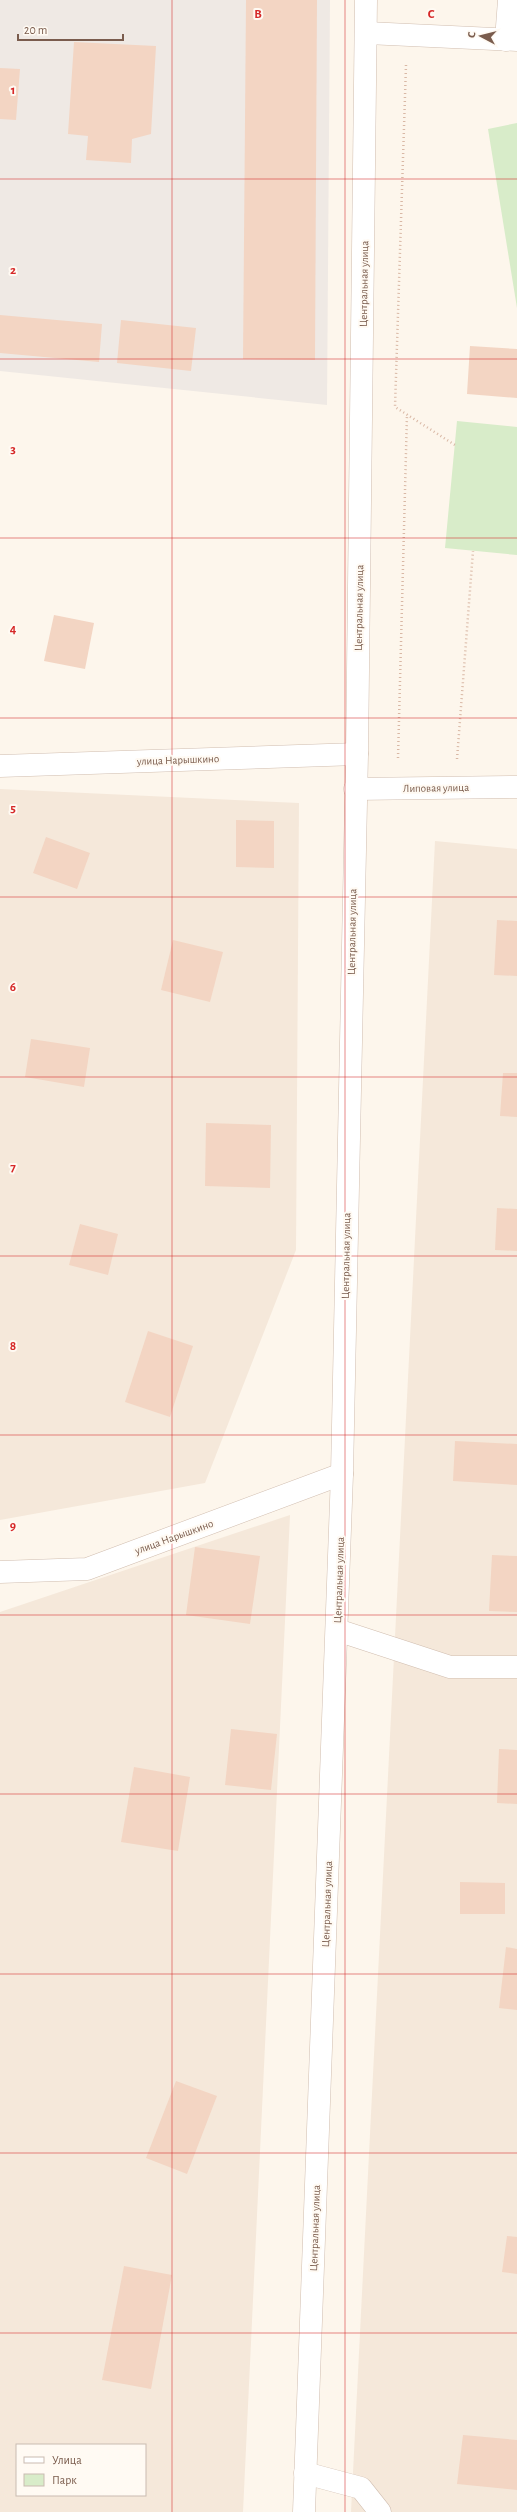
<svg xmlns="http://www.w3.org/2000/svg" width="517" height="2512" font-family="'Alegreya Sans',sans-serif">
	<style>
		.residential { fill: #f5e8da; fill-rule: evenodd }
		.industrial { fill: #efe9e4 }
		.green { fill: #d8ecc9 }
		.building { fill: #f3d5c3 }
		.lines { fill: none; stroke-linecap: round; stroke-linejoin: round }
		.minor-casing { stroke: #d1beb0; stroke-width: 23 }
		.path { stroke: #d9b8a5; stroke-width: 2.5; stroke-dasharray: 1 3; stroke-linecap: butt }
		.minor { stroke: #fff; stroke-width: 22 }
		.grid { fill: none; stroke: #d62828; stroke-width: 1; stroke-opacity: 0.55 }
		.labels { text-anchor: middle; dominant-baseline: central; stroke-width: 4; stroke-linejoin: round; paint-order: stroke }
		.street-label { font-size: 11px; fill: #7a5c4d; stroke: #fffaf3 }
		.grid-label { font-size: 13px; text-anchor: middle; font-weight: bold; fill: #d62828; stroke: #fffaf3; stroke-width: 4; stroke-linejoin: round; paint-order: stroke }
	</style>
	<rect width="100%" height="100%" fill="#fdf6ec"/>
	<g class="residential">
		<polygon points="0,789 299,803 296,1250 205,1483 0,1520"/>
		<polygon points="435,841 517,849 517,2512 351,2512"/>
		<path d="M 290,1515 L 243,2512 L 0,2512 L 0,1612 ZM 17,2445 L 145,2445 L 145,2495 L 17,2495 Z"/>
	</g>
	<polygon class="industrial" points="0,0 330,0 327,405 0,371"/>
	<g class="green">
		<polygon points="517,123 517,308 488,129"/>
		<polygon points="457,421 517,427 517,555 445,548"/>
	</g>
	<g class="building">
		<polygon points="246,0 317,0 315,360 243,359"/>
		<polygon points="74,42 156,46 151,134 132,139 131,163 86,160 88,136 68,134"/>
		<polygon points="0,68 20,69 16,120 0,119"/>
		<polygon points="0,315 102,324 99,362 0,353"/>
		<polygon points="121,320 196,328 191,371 117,363"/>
		<polygon points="470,346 517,349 517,398 467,394"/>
		<polygon points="54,615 94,623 85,669 44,661"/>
		<polygon points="236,820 274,821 274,868 236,867"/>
		<polygon points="46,837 90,853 77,889 33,873"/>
		<polygon points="497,920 517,921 517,976 494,975"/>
		<polygon points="173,940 223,952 210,1002 161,990"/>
		<polygon points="31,1039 90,1048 84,1087 25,1077"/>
		<polygon points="503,1073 517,1073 517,1117 500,1116"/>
		<polygon points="206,1123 271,1125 270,1188 205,1186"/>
		<polygon points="497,1208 517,1209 517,1251 495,1250"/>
		<polygon points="80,1224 118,1234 108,1275 69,1265"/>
		<polygon points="148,1331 193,1346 170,1417 125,1402"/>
		<polygon points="455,1441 517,1444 517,1485 453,1481"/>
		<polygon points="195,1547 260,1556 250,1624 186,1615"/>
		<polygon points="492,1555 517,1556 517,1612 489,1611"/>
		<polygon points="231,1729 277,1734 271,1790 225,1785"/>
		<polygon points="499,1749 517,1750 517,1804 497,1803"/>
		<polygon points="134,1767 190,1777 178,1851 121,1842"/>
		<polygon points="460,1882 505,1883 505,1914 460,1914"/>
		<polygon points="506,1947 517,1949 517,2010 499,2008"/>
		<polygon points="176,2081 217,2096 187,2174 146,2158"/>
		<polygon points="507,2236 517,2237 517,2274 502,2272"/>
		<polygon points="124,2266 172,2275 151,2389 102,2380"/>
		<polygon points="463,2435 517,2440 517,2490 457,2484"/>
	</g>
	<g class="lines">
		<defs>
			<g id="minor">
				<polyline points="367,33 517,40"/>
				<polyline points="506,40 509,0"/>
				<polyline points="0,766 357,754"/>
				<polyline points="355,789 517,787"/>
				<polyline points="0,1572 87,1569 342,1474"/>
				<polyline points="337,1630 450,1667 517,1667"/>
				<polyline points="305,2473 361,2488 380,2512"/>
				<polyline points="304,2512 342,1474 357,754 366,0"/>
			</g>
		</defs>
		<use href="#minor" class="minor-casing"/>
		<g class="path">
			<polyline points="406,65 395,407 455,445"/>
			<polyline points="398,758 407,414"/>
			<polyline points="457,759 473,551"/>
		</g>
		<use href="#minor" class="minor"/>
	</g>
	<path class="grid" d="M 172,0 L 172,2512M 345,0 L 345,2512M 0,179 L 517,179M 0,359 L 517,359M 0,538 L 517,538M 0,718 L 517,718M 0,897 L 517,897M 0,1077 L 517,1077M 0,1256 L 517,1256M 0,1435 L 517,1435M 0,1615 L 517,1615M 0,1794 L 517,1794M 0,1974 L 517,1974M 0,2153 L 517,2153M 0,2333 L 517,2333"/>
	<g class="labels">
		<g class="street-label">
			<text transform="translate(364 284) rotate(-89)">Центральная улица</text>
			<text transform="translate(359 608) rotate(-89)">Центральная улица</text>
			<text transform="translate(178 760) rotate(-2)">улица Нарышкино</text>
			<text transform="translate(436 788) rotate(-1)">Липовая улица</text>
			<text transform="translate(352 932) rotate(-89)">Центральная улица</text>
			<text transform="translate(346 1256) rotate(-89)">Центральная улица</text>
			<text transform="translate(174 1537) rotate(-20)">улица Нарышкино</text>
			<text transform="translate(339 1580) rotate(-88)">Центральная улица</text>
			<text transform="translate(327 1904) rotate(-88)">Центральная улица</text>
			<text transform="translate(315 2228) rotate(-88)">Центральная улица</text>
		</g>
	</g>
	<g class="grid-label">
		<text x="258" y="18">B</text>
		<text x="431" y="18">C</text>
		<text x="13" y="94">1</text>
		<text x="13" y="274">2</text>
		<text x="13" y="453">3</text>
		<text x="13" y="633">4</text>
		<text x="13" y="812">5</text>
		<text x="13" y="991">6</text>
		<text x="13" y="1171">7</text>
		<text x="13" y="1350">8</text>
		<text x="13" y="1530">9</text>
	</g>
	<rect x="16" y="2444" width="130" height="52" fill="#fffaf3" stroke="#cabbb1"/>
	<rect x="24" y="2457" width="20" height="6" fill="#ffffff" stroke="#cabbb1"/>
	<text x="52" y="2464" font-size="12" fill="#7a5c4d">Улица</text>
	<rect x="24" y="2474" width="20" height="12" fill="#d8ecc9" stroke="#cabbb1"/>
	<text x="52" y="2484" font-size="12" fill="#7a5c4d">Парк</text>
	<g transform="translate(481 36) rotate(277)" stroke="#fffaf3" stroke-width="3" paint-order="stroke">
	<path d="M0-3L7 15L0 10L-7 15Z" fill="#7a5c4d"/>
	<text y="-6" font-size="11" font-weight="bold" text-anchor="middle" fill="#7a5c4d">С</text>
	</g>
	<path d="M18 34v6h105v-6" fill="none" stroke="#7a5c4d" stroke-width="2"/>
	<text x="24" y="34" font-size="12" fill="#7a5c4d" stroke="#fffaf3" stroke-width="3" paint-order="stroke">20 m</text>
</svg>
